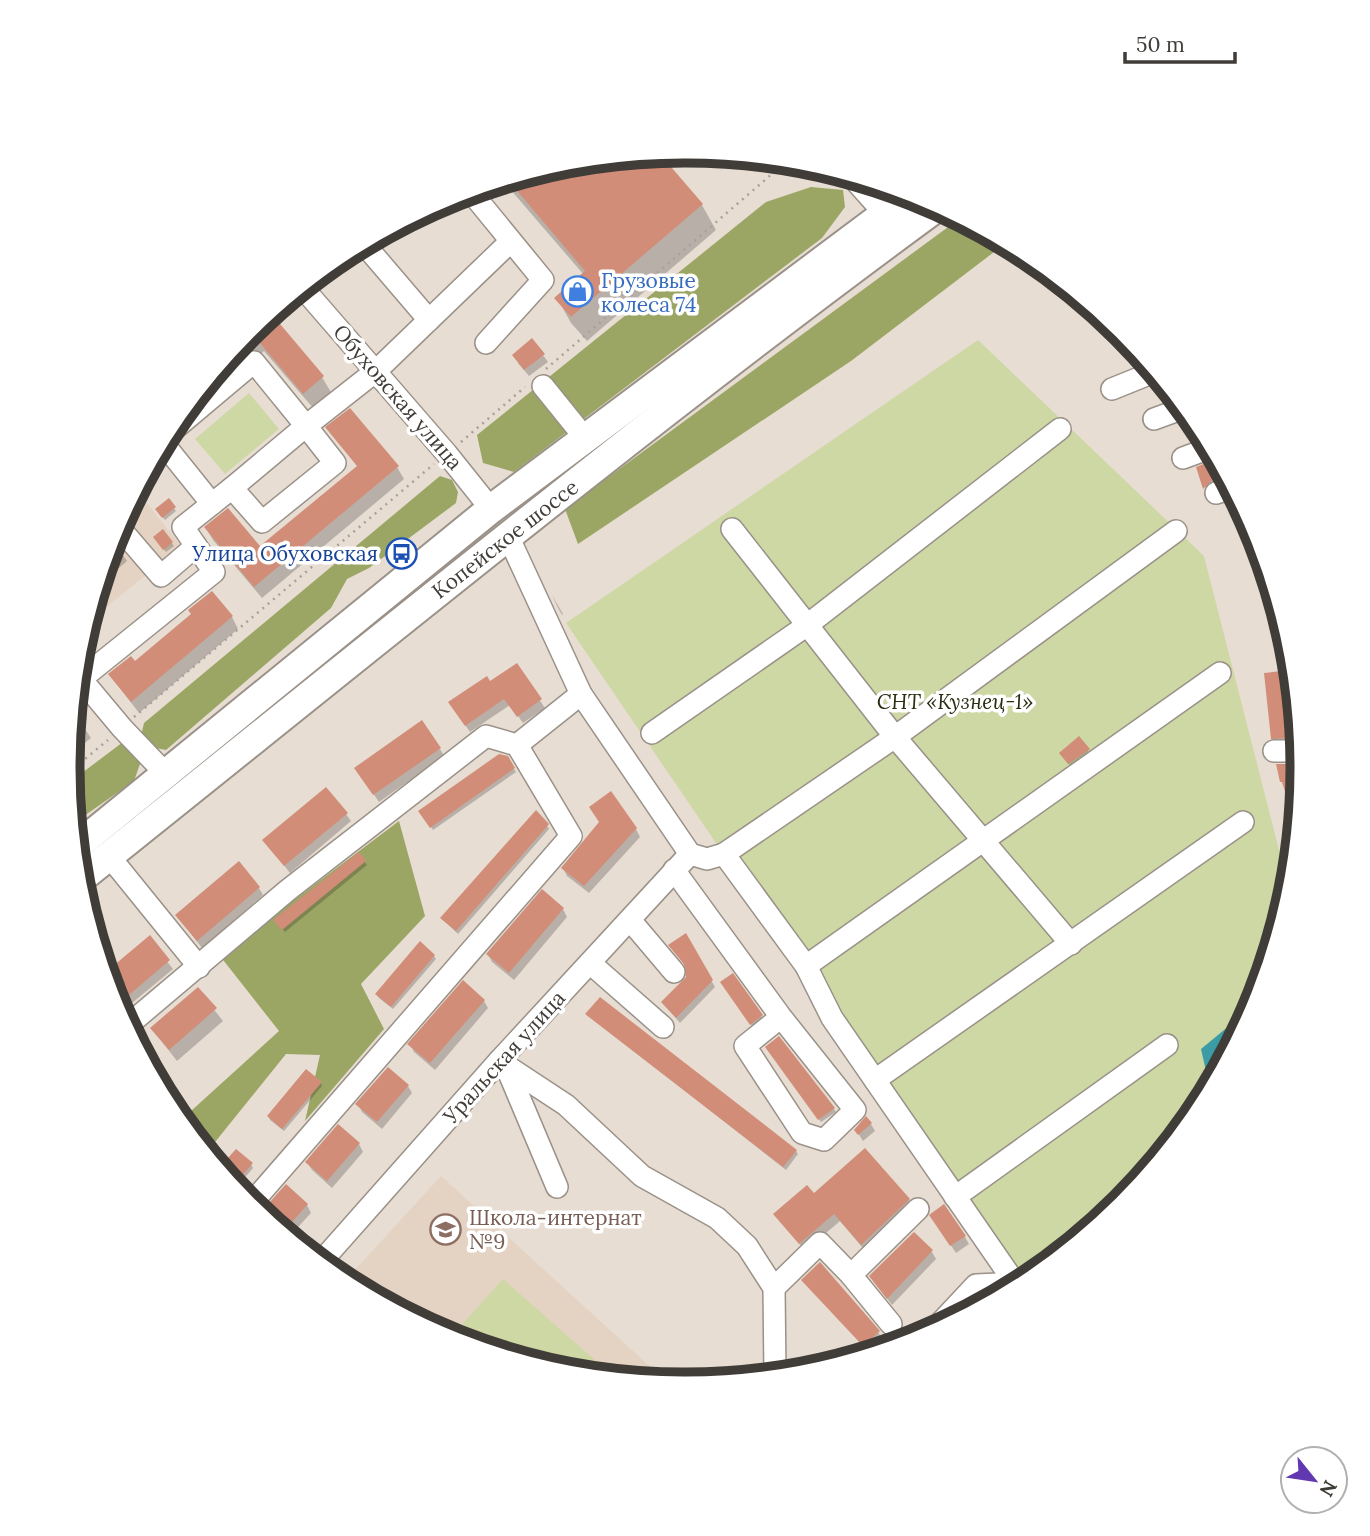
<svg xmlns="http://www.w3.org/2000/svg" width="1370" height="1536" font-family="Lora,serif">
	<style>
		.education { fill: #e4d2c2 }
		.green { fill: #ced8a4 }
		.forest { fill: #9ba664 }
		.water { fill: #3b9ca6 }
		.shadow { fill: #0003 }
		.building { fill: #d28d78 }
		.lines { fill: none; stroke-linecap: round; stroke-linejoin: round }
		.minor-casing { stroke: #9a9188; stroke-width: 24 }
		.major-casing { stroke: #9a9188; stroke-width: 32 }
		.path { stroke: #a9a199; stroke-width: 2.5; stroke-dasharray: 2 5; stroke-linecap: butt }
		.minor { stroke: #fff; stroke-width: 21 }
		.major { stroke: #fff; stroke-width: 28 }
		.labels { text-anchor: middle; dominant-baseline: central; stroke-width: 7; stroke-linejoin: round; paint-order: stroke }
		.shop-label { font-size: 21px; fill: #366cbe; stroke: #fff; text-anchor: start }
		.street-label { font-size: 21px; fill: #403c38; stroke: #fff }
		.transit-label { font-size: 21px; fill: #164399; stroke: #fff; text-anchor: end }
		.park-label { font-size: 21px; font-style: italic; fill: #2a2e11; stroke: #fff }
		.education-label { font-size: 21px; fill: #785e54; stroke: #fff; text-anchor: start }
		.rim { fill: none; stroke: #403c38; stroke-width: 9 }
	</style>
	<rect width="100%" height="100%" fill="#e7ddd3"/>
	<g class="education">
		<polygon points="137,491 181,546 88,622 115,532"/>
		<polygon points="441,1176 668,1383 564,1373 449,1338 344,1282"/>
	</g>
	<g class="green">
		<polygon points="978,340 1204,556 1279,850 1291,880 1290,889 1255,1004 1198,1111 1121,1204 1027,1281 1018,1286 566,623"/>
		<polygon points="249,393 279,429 225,474 195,439"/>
		<polygon points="503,1279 615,1378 564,1373 450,1338"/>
	</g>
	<g class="forest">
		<polygon points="811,187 843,190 845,207 822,238 514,472 483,463 477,435 766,202"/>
		<polygon points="959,219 1002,242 998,249 851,361 578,544 565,509"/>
		<polygon points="440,476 452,480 458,492 456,503 369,568 347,579 331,608 166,750 150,747 141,736 144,723"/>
		<polygon points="123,742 141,761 134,781 74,823 70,782"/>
		<polygon points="399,821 425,916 361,984 384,1029 305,1121 320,1055 286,1054 207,1152 180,1121 279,1031 220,956"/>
	</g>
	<polygon class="water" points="1248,1017 1213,1082 1206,1071 1201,1049 1235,1021"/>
	<g class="shadow">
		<polygon points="658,154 702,205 716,230 587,341 571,323 557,298 584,275 504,182 565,163"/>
		<polygon points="274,321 322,377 332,394 314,409 264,351 168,433 249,332 254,338"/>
		<polygon points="543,355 548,362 529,376 518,363"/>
		<polygon points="1193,419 1198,426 1206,441 1197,443 1189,422"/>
		<polygon points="328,428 397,467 404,479 262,598 213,540 206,528 260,549 358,467"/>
		<polygon points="1217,461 1227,480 1207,491 1198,468"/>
		<polygon points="174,508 176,511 165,520 159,513"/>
		<polygon points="163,531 174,546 166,552 157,541"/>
		<polygon points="113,541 127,561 99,585"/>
		<polygon points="552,595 563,614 562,615 558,608"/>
		<polygon points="192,615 232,617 238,629 139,713 110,675 135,663"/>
		<polygon points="516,665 545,708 523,723 510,705 470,732 455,710"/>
		<polygon points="1292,672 1300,745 1279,750 1272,738 1266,674"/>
		<polygon points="74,713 91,738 69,756"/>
		<polygon points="440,749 444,756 379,802 361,776"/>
		<polygon points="1088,750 1092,758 1074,771 1061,754"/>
		<polygon points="507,758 516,772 433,830 420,811"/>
		<polygon points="346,814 351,821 290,873 264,840"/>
		<polygon points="544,819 549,829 458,934 442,919"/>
		<polygon points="601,823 636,829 640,837 589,893 567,876 563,868"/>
		<polygon points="358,854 367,865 285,932 277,923"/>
		<polygon points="259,888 263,895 202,948 177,916"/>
		<polygon points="563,909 567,917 514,980 492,962 488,954"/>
		<polygon points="686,936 715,987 680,1023 663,1003 684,983 689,971 674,951"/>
		<polygon points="149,938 173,969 120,1013 106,974"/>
		<polygon points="434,956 436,959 393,1009 379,998 377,994"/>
		<polygon points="732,976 763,1019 753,1027 722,983"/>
		<polygon points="198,989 223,1021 177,1061 152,1029"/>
		<polygon points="484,1001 488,1008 435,1070 414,1052 410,1044"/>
		<polygon points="587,1014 796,1151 798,1154 786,1170"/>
		<polygon points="767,1047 834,1109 836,1112 821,1122"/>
		<polygon points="321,1083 322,1086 284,1131 270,1120 269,1117"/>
		<polygon points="408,1086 412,1093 382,1129 362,1112 358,1104"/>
		<polygon points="871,1124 875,1131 863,1141 856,1130"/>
		<polygon points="359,1144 363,1152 332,1188 312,1170 307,1162"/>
		<polygon points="251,1164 253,1168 236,1188 220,1169"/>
		<polygon points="286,1187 307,1205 311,1213 289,1237 262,1214"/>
		<polygon points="814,1195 909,1200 914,1209 867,1253 840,1221 805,1251 776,1214"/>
		<polygon points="936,1223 965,1237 969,1244 956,1253"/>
		<polygon points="914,1234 932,1252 936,1259 892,1305 876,1284"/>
		<polygon points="805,1283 878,1332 880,1335 866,1349"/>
	</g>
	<g class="building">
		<polygon points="660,154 703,204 571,317 554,298 585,271 508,180 565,163"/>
		<polygon points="275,318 324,376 303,394 254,336"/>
		<polygon points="532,338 545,354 524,370 512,355"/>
		<polygon points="350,408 399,466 254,587 204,527 228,508 260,546 357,466 325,427"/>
		<polygon points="1192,418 1204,436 1193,440 1187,421"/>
		<polygon points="1216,459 1225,476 1211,481 1203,489 1196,467"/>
		<polygon points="169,498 176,507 162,518 155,509"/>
		<polygon points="163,529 173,542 163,550 153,537"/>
		<polygon points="113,540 124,553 104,570"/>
		<polygon points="212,591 233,616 131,702 108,674 131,656 135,661 191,614 188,610"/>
		<polygon points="517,663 542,699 517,717 504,699 465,726 448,702 487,676 490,681"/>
		<polygon points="1292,670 1298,733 1287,734 1287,738 1271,739 1264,673"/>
		<polygon points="422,720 441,748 373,795 354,768"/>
		<polygon points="1079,736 1090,749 1068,764 1059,753"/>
		<polygon points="499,754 508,756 515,768 430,828 418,811"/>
		<polygon points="1276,764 1293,764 1299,796 1296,827 1282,782 1280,782"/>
		<polygon points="326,787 348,813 284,866 262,840"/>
		<polygon points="611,791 637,828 584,886 561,868 599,822 589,807"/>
		<polygon points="536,810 549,824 456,931 440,918"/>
		<polygon points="359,852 366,861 282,930 273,920"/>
		<polygon points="239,861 260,887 197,941 175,915"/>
		<polygon points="542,889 564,908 509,973 486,954"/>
		<polygon points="686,933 713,980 676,1018 661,1002 686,977 684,964 668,945"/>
		<polygon points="150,935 170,960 116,1006 106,972"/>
		<polygon points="420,941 435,955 391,1007 375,994"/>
		<polygon points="733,973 763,1015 750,1025 720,982"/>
		<polygon points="463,980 485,1000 430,1063 407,1044"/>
		<polygon points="198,987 217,1008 169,1050 150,1028"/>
		<polygon points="600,997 797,1150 783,1167 585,1014"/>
		<polygon points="779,1036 835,1108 818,1120 765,1047"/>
		<polygon points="388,1067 409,1085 377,1122 355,1104"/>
		<polygon points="306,1069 322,1082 282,1129 267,1116"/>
		<polygon points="866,1116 872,1123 858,1135 854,1130"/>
		<polygon points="338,1124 360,1143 327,1181 305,1162"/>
		<polygon points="865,1148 910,1199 861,1245 834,1214 799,1244 773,1214 807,1185 814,1193"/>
		<polygon points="236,1149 253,1163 234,1185 219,1168"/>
		<polygon points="286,1184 308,1204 283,1232 260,1213"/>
		<polygon points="944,1204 966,1236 950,1246 929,1215"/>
		<polygon points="914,1232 933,1250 887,1299 869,1276"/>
		<polygon points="820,1262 880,1331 863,1346 801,1280"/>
	</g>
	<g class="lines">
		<defs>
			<g id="minor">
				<polyline points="852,177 885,214"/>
				<polyline points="471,192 543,280 486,343"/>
				<polyline points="364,244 429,320"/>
				<polyline points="303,288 447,454 491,509"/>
				<polyline points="543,386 585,438"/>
				<polyline points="1112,389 1154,372"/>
				<polyline points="1154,419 1184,408"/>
				<polyline points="166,436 254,362 306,426 232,488"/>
				<polyline points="163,443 212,504"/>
				<polyline points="1183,458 1210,448"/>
				<polyline points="1216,493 1231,488"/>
				<polyline points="118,526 161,576 196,546"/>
				<polyline points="732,529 895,737 1071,944"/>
				<polyline points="508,536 581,694 690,854 707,859 724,854 806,966 832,1018 1017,1286"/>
				<polyline points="81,679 214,572 183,527 232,488 262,522 335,463 306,426 376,371 510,242"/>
				<polyline points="77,680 81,679 122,728 166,774"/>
				<polyline points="652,733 806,626 1060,429"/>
				<polyline points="1274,751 1300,751"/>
				<polyline points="724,854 895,737 1176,531"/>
				<polyline points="109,856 199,967"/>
				<polyline points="674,870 781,1017 745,1046 802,1133 824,1140 855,1110 781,1017"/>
				<polyline points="630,920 674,972"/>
				<polyline points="590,963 663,1027"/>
				<polyline points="806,966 1220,673"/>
				<polyline points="127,1026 288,890 486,736 517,745 581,694"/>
				<polyline points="499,1061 566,1105 642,1176 717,1218 747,1246 774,1288 775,1376"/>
				<polyline points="506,1066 557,1187"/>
				<polyline points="875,1080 1243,822"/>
				<polyline points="955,1197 1167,1045"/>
				<polyline points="250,1205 571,836 517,745"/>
				<polyline points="320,1263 499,1061 690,854"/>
				<polyline points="851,1275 891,1324"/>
				<polyline points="774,1288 820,1243 851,1275 918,1209"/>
				<polyline points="932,1332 976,1285 998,1284 1005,1293"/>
			</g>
			<g id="major">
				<polyline points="76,847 491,509 910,195"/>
				<path d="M 79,880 C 363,653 644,422 937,207"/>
			</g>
		</defs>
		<use href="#minor" class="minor-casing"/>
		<use href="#major" class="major-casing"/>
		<g class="path">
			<polyline points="546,369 787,161"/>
			<polyline points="461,442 525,387"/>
			<polyline points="134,717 434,464"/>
			<polyline points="69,772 108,740"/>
		</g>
		<use href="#minor" class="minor"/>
		<use href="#major" class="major"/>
	</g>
	<defs>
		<symbol id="shop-ring" viewBox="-11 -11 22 22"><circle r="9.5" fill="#fff" stroke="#3f7fe0" stroke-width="1.5"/><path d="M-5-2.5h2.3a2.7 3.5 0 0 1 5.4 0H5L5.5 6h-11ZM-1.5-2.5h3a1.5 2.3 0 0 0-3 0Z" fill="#3f7fe0"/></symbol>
		<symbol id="bus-ring" viewBox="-11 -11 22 22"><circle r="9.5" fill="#fff" stroke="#1a4fb4" stroke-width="1.5"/><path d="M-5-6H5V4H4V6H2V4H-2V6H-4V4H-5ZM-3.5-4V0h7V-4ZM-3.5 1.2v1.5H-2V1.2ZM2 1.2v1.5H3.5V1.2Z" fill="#1a4fb4"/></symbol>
		<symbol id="school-ring" viewBox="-11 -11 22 22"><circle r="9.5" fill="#fff" stroke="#8d6e63" stroke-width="1.5"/><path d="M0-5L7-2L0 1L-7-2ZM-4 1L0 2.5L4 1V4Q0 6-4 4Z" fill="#8d6e63"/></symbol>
	</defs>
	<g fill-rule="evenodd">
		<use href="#shop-ring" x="560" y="274" width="35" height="35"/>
		<use href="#bus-ring" x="384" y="536" width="35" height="35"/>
		<use href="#school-ring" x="428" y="1212" width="35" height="35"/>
	</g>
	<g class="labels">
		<g class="shop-label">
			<text x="601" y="280">Грузовые<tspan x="601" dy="24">колеса 74</tspan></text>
		</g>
		<g class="street-label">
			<text transform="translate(398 397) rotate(49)">Обуховская улица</text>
			<text transform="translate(505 539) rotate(-38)">Копейское шоссе</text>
			<text transform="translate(504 1057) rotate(-48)">Уральская улица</text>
		</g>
		<g class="transit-label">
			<text x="378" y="553">Улица Обуховская</text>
		</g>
		<g class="park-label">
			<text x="955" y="701">СНТ «Кузнец-1»</text>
		</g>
		<g class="education-label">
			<text x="469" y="1217">Школа-интернат<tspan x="469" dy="24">№9</tspan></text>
		</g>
	</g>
	<path d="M0 0H1370V1536H0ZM684 163H686A604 604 0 0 1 1290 767V768A604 604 0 0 1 686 1372H684A604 604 0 0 1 80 768V767A604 604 0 0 1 684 163Z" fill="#fff" fill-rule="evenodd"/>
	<path class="rim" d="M684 163H686A604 604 0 0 1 1290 767V768A604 604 0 0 1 686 1372H684A604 604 0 0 1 80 768V767A604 604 0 0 1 684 163Z"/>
	<g transform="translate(1314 1480) rotate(120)"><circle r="33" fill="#ffffff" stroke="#b3b1af" stroke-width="2"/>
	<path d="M0-5L12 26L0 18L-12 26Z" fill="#6138b0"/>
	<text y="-10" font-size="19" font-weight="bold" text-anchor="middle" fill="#403c38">N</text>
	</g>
	<path d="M1125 52v10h110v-10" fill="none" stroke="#403c38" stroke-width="3.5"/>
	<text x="1136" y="52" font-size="21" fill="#403c38" stroke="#ffffff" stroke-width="5" paint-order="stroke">50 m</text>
</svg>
